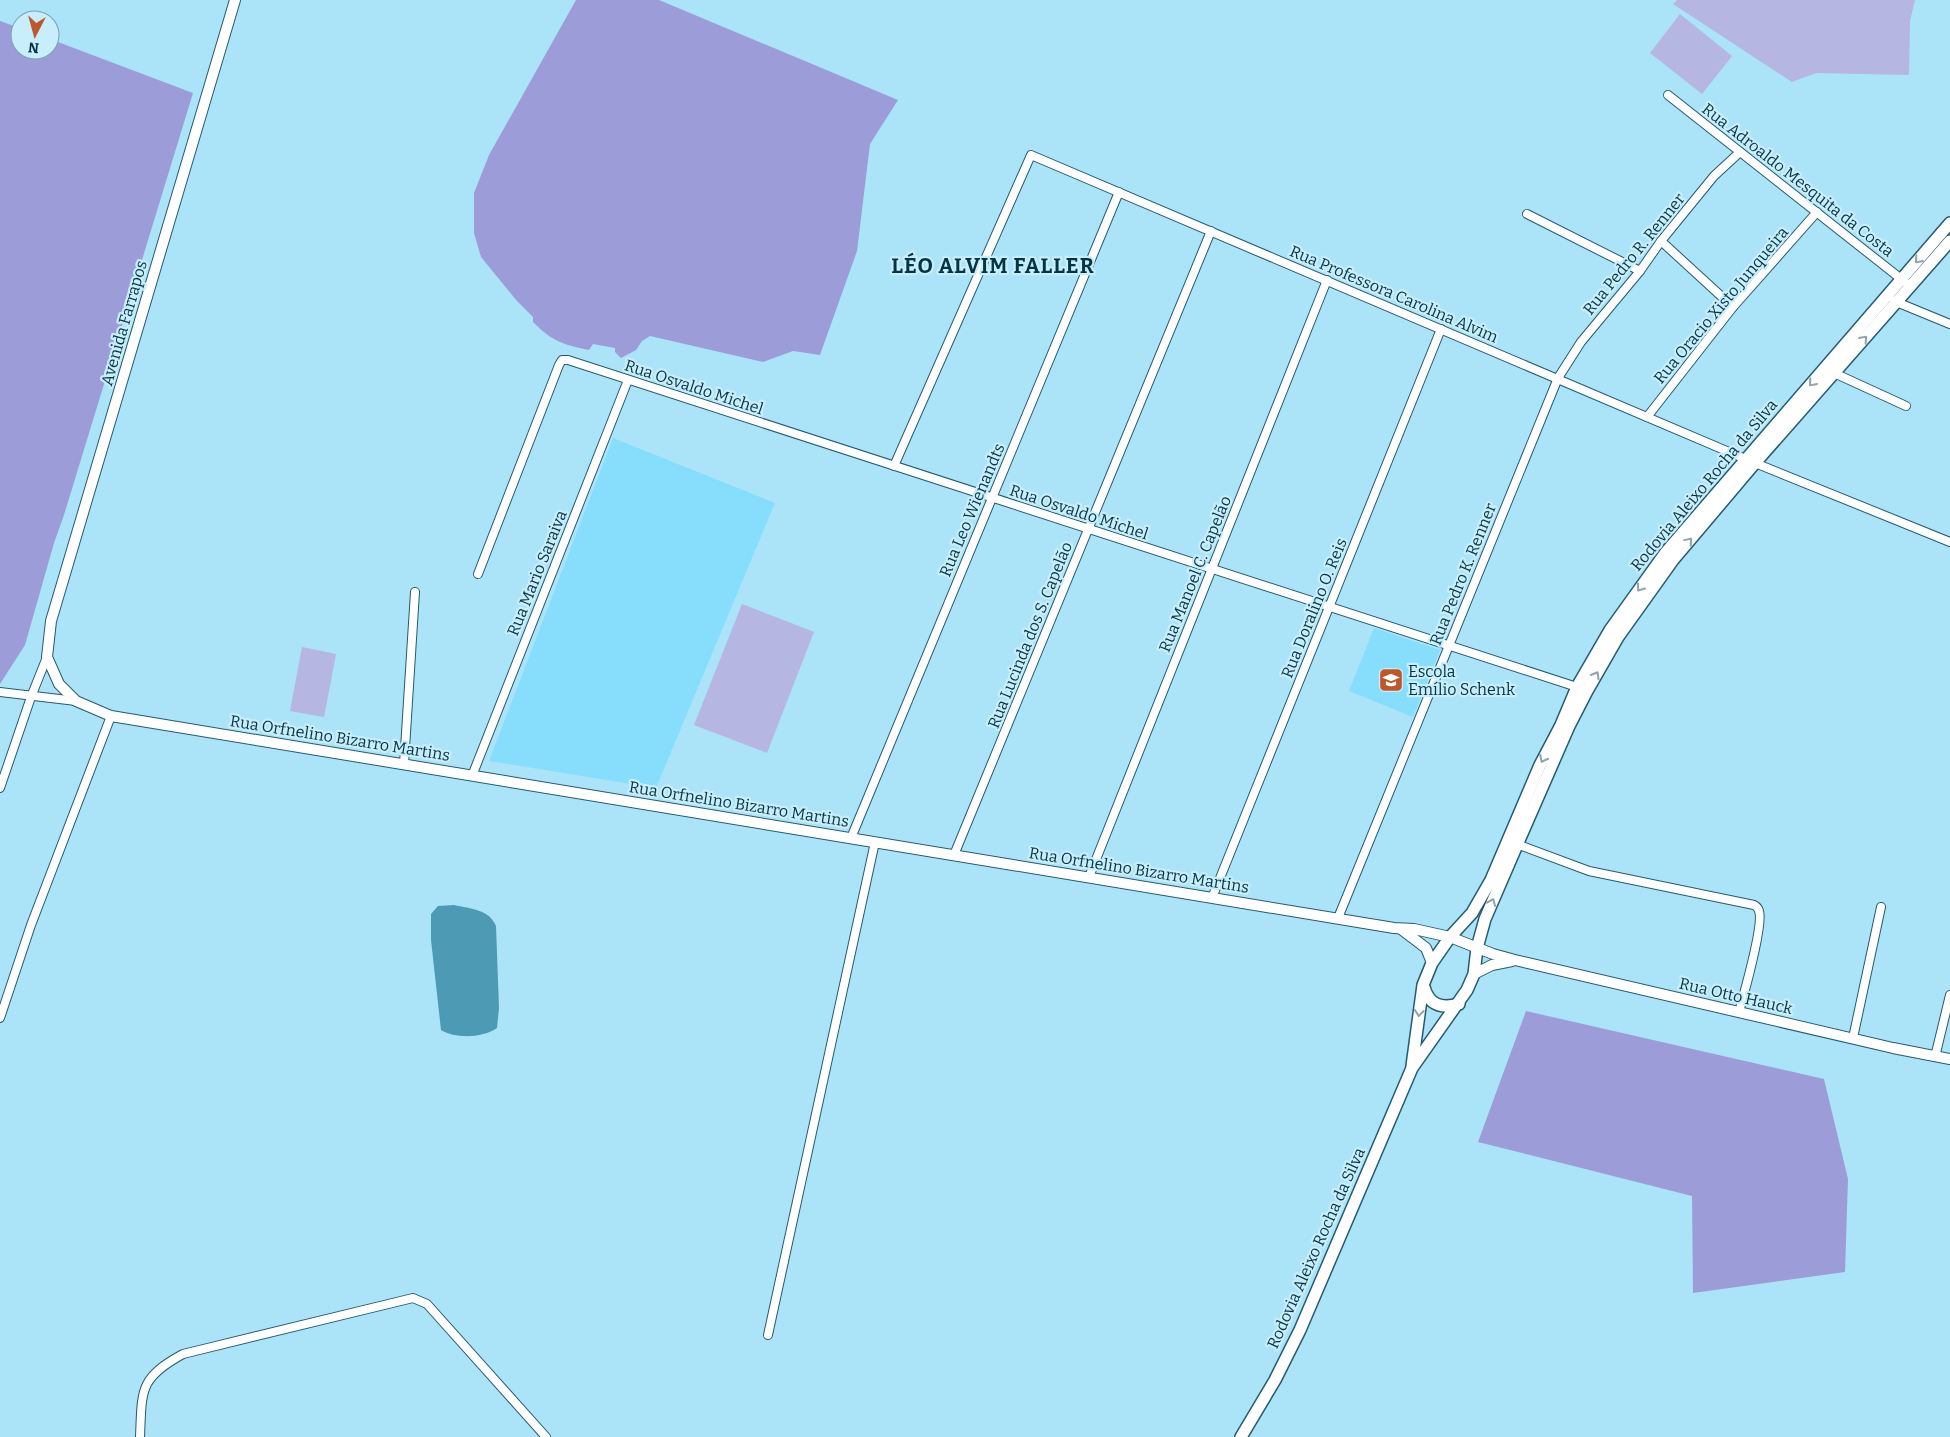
<svg xmlns="http://www.w3.org/2000/svg" width="1950" height="1437" font-family="Bitter,serif">
	<style>
		.built { fill: #87defc }
		.green { fill: #b5b6e2 }
		.forest { fill: #9c9dd8 }
		.water { fill: #4d9ab4 }
		.lines { fill: none; stroke-linecap: round; stroke-linejoin: round }
		.street-casing { stroke: #245b6d; stroke-width: 10 }
		.secondary-casing { stroke: #245b6d; stroke-width: 12 }
		.primary-casing { stroke: #245b6d; stroke-width: 14 }
		.street { stroke: #fff; stroke-width: 8 }
		.secondary { stroke: #fff; stroke-width: 10 }
		.primary { stroke: #fff; stroke-width: 11 }
		.oneway { stroke: #8ea4aa }
		.labels { text-anchor: middle; dominant-baseline: central; stroke-width: 4.5; stroke-linejoin: round; paint-order: stroke }
		.street-label { font-size: 16px; fill: #053543; stroke: #c8edfb }
		.poi-label { font-size: 16px; fill: #053543; stroke: #c8edfb; text-anchor: start }
		.district-label { font-size: 21px; font-weight: bold; letter-spacing: 1px; fill: #053543; stroke: #c8edfb }
	</style>
	<rect width="100%" height="100%" fill="#abe3f8"/>
	<g class="built">
		<polygon points="613,438 775,503 656,788 489,761"/>
		<polygon points="1374,628 1440,650 1413,717 1349,691"/>
	</g>
	<g class="green">
		<polygon points="1677,0 1915,0 1910,21 1909,75 1816,73 1792,82 1673,4"/>
		<polygon points="1680,14 1732,56 1702,94 1650,53"/>
		<polygon points="742,604 814,632 767,753 694,725"/>
		<polygon points="302,647 336,654 324,717 290,711"/>
	</g>
	<g class="forest">
		<path d="M 576,0 L 659,0 L 898,100 L 870,144 L 857,251 L 820,355 L 793,351 L 763,362 L 650,336 L 642,341 L 636,350 L 621,358 L 615,352 L 615,348 L 593,344 L 589,350 C 562,344 553,342 533,322 L 533,317 L 517,301 L 481,257 L 474,233 L 474,193 L 489,155 Z"/>
		<polygon points="0,21 20,28 20,50 50,50 50,39 193,93 64,515 54,543 25,645 0,684"/>
		<polygon points="1526,1011 1824,1079 1848,1179 1845,1272 1693,1293 1692,1196 1478,1142"/>
	</g>
	<path class="water" d="M 454,905 C 471,909 489,909 496,926 L 499,1008 L 497,1028 C 483,1038 456,1039 441,1030 L 431,940 L 431,914 L 438,906 Z"/>
	<g class="lines">
		<defs>
			<g id="street">
				<polyline points="1668,95 1905,282"/>
				<polyline points="1527,214 1640,271"/>
				<polyline points="1661,241 1733,307"/>
				<polyline points="1894,301 1950,324"/>
				<polyline points="1834,373 1906,406"/>
				<polyline points="1647,417 1733,307 1817,212"/>
				<polyline points="894,466 1031,155 1755,463 1950,542"/>
				<polyline points="478,574 559,365 562,360 568,360 1580,688"/>
				<polyline points="0,692 76,701"/>
				<polyline points="404,764 415,592"/>
				<polyline points="472,776 628,380"/>
				<polyline points="0,788 31,697 47,657"/>
				<polyline points="851,838 1119,192"/>
				<path d="M 1514,843 L 1589,871 L 1754,905 C 1757,907 1758,907 1759,911 C 1764,924 1744,994 1739,1012"/>
				<polyline points="954,855 1211,231"/>
				<polyline points="1089,877 1327,280"/>
				<polyline points="1212,898 1441,329"/>
				<polyline points="1338,918 1558,378 1581,342 1640,271 1661,241 1714,176 1740,152"/>
				<polyline points="0,1018 31,925 111,716"/>
				<polyline points="1853,1038 1881,907"/>
				<polyline points="1935,1057 1950,995"/>
				<polyline points="768,1335 875,842"/>
				<path d="M 140,1437 C 142,1390 139,1378 183,1354 L 413,1298 L 427,1304 L 546,1437"/>
			</g>
			<g id="secondary">
				<polyline points="235,0 51,621 47,657 59,684 76,701 111,716 1394,928 1414,929 1450,937 1493,954 1515,960 1893,1048 1950,1059"/>
				<polyline points="1401,929 1426,948 1432,963"/>
				<polyline points="1474,974 1492,965 1512,961"/>
			</g>
			<g id="primary">
				<path d="M 1424,987 C 1429,1005 1441,1009 1459,1004"/>
				<polyline points="1412,1066 1423,985 1432,963 1450,937 1472,913 1491,880 1540,765 1561,725 1577,687 1610,630 1666,552 1950,223"/>
				<polyline points="1241,1437 1275,1380 1300,1330 1412,1068 1467,990 1474,974 1477,948 1485,919 1517,845 1569,726 1587,691 1618,637 1673,560 1755,463 1950,241"/>
			</g>
		</defs>
		<use href="#street" class="street-casing"/>
		<use href="#secondary" class="secondary-casing"/>
		<use href="#primary" class="primary-casing"/>
		<use href="#street" class="street"/>
		<use href="#secondary" class="secondary"/>
		<use href="#primary" class="primary"/>
	</g>
	<defs><path id="oneway-chevron" d="M-2-3.5L2.5 0L-2 3.5" fill="none" stroke-width="1.6" stroke-linecap="round" stroke-linejoin="round" transform="scale(1.25)"/></defs>
	<g class="oneway">
		<use href="#oneway-chevron" transform="translate(1918 260) rotate(131)"/>
		<use href="#oneway-chevron" transform="translate(1864 339) rotate(-49)"/>
		<use href="#oneway-chevron" transform="translate(1812 383) rotate(131)"/>
		<use href="#oneway-chevron" transform="translate(1689 541) rotate(-50)"/>
		<use href="#oneway-chevron" transform="translate(1640 588) rotate(126)"/>
		<use href="#oneway-chevron" transform="translate(1596 675) rotate(-60)"/>
		<use href="#oneway-chevron" transform="translate(1543 759) rotate(117)"/>
		<use href="#oneway-chevron" transform="translate(1492 902) rotate(-67)"/>
		<use href="#oneway-chevron" transform="translate(1419 1013) rotate(97)"/>
	</g>
	<defs>
		<symbol id="school-square" viewBox="-11 -11 22 22"><rect x="-9" y="-9" width="18" height="18" rx="4" fill="#be582a" stroke="#c8edfb"/><path d="M0-5L7-2L0 1L-7-2ZM-4 1L0 2.5L4 1V4Q0 6-4 4Z" fill="#fff"/></symbol>
	</defs>
	<g fill-rule="evenodd">
		<use href="#school-square" x="1377" y="666" width="28" height="28"/>
	</g>
	<g class="labels">
		<g class="street-label">
			<text transform="translate(1798 180) rotate(38)">Rua Adroaldo Mesquita da Costa</text>
			<text transform="translate(1634 254) rotate(-51)">Rua Pedro R. Renner</text>
			<text transform="translate(1394 294) rotate(23)">Rua Professora Carolina Alvim</text>
			<text transform="translate(1721 305) rotate(-50)">Rua Oracio Xisto Junqueira</text>
			<text transform="translate(124 323) rotate(-74)">Avenida Farrapos</text>
			<text transform="translate(694 387) rotate(18)">Rua Osvaldo Michel</text>
			<text transform="translate(1704 485) rotate(-50)">Rodovia Aleixo Rocha da Silva</text>
			<text transform="translate(972 510) rotate(-67)">Rua Leo Wienandts</text>
			<text transform="translate(1079 512) rotate(18)">Rua Osvaldo Michel</text>
			<text transform="translate(537 573) rotate(-68)">Rua Mario Saraiva</text>
			<text transform="translate(1195 574) rotate(-68)">Rua Manoel C. Capelão</text>
			<text transform="translate(1463 574) rotate(-68)">Rua Pedro K. Renner</text>
			<text transform="translate(1314 608) rotate(-68)">Rua Doralino O. Reis</text>
			<text transform="translate(1030 635) rotate(-68)">Rua Lucinda dos S. Capelão</text>
			<text transform="translate(340 738) rotate(9)">Rua Orfnelino Bizarro Martins</text>
			<text transform="translate(739 804) rotate(9)">Rua Orfnelino Bizarro Martins</text>
			<text transform="translate(1139 870) rotate(9)">Rua Orfnelino Bizarro Martins</text>
			<text transform="translate(1736 996) rotate(13)">Rua Otto Hauck</text>
			<text transform="translate(1316 1248) rotate(-66)">Rodovia Aleixo Rocha da Silva</text>
		</g>
		<g class="poi-label">
			<text x="1408" y="671">Escola<tspan x="1408" dy="18">Emílio Schenk</tspan></text>
		</g>
		<g class="district-label">
			<text x="993" y="266">LÉO ALVIM FALLER</text>
		</g>
	</g>
	<g transform="translate(35 35) rotate(186)"><circle r="24" fill="#c8edfb" stroke="#7aa3b1"/>
	<path d="M0-4L9 19L0 12L-9 19Z" fill="#be582a"/>
	<text y="-8" font-size="14" font-weight="bold" text-anchor="middle" fill="#053543">N</text>
	</g>
</svg>
